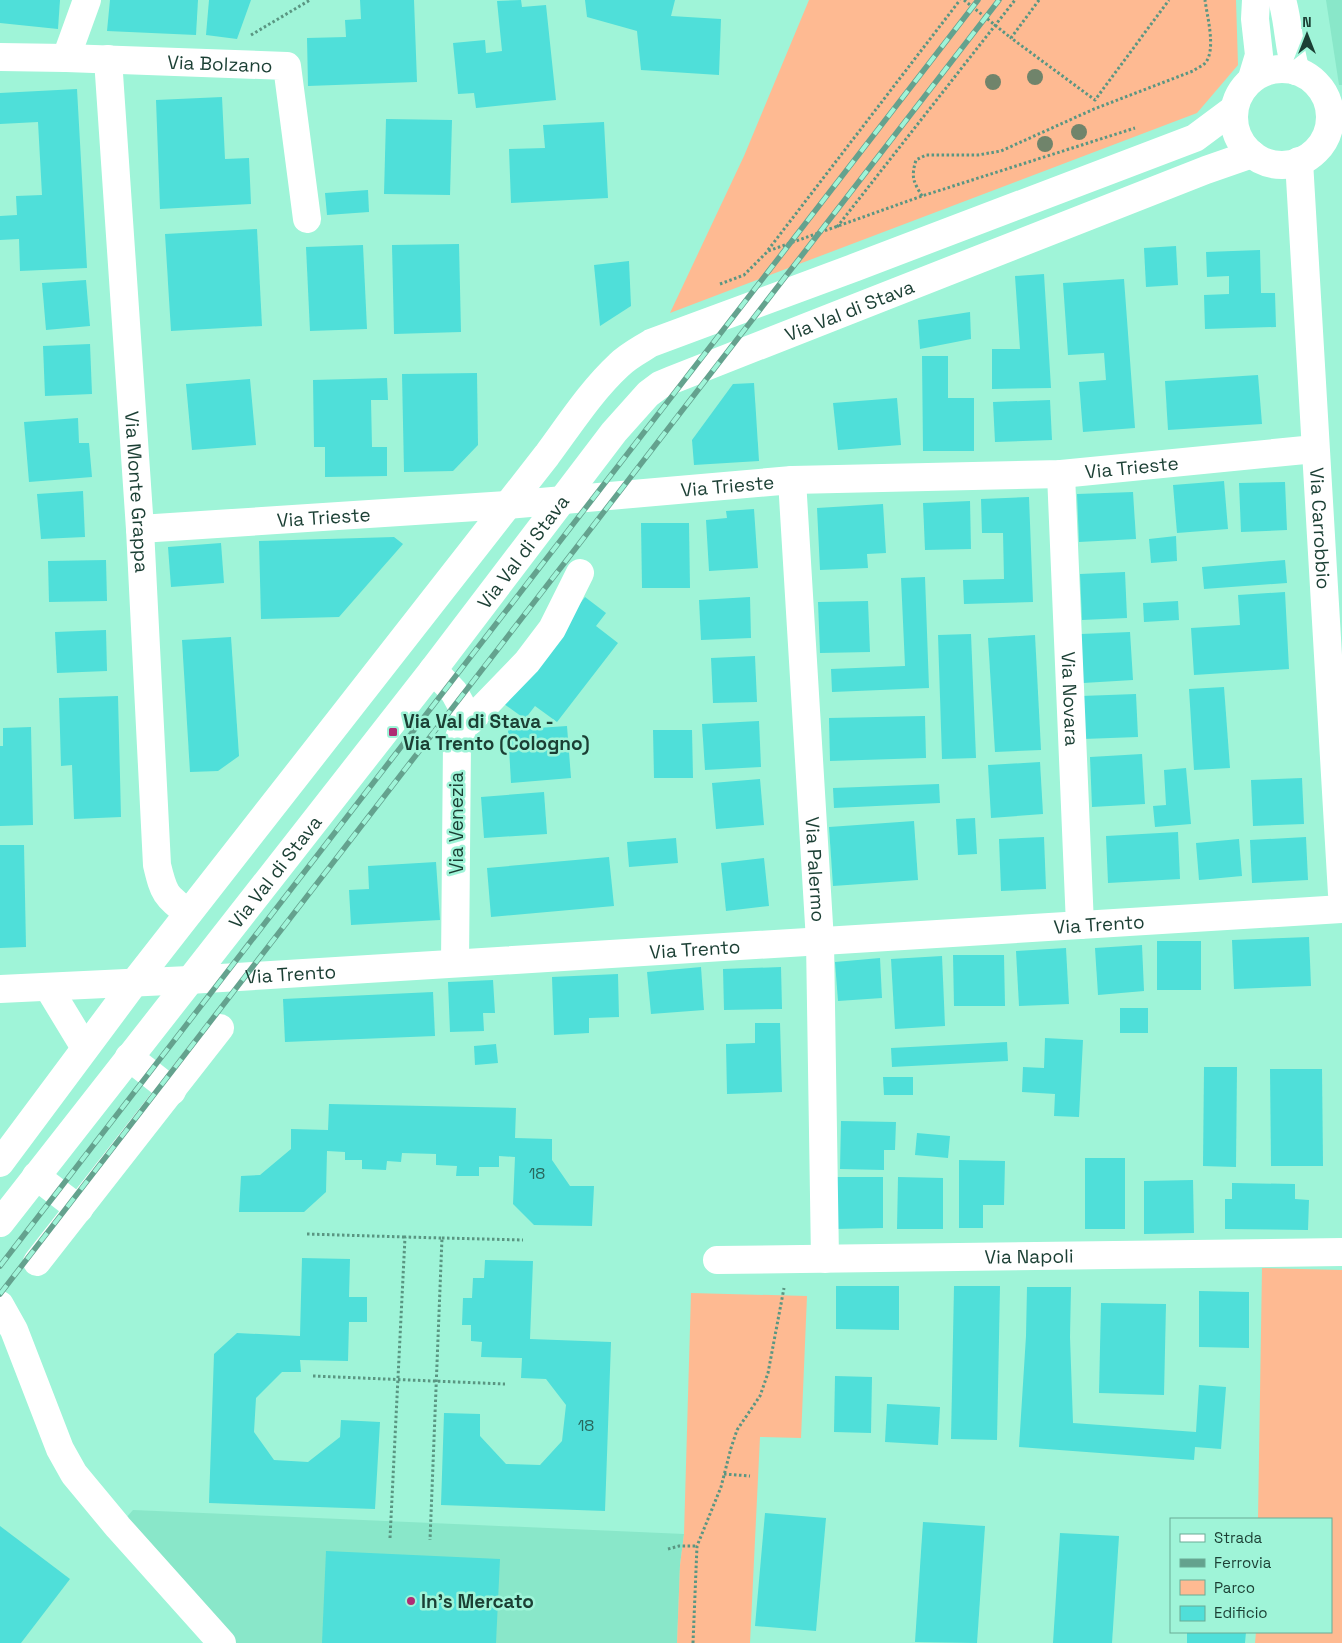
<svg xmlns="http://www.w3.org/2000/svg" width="1342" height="1643" font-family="'Space Grotesk',sans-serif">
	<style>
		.built { fill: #89e7c9 }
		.green { fill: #feba92 }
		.building { fill: #4fdfd9 }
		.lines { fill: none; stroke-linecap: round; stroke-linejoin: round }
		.path { stroke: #5a9682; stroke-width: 3; stroke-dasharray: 2.5 2.5; stroke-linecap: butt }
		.minor { stroke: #fff; stroke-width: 28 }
		.rail-casing { stroke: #64a28e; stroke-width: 5.5 }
		.rail { stroke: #9ff4d8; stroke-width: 4; stroke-dasharray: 11; stroke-linecap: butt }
		.tree { fill: #70846b }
		.poi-dot { fill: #af2b74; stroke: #9ff4d8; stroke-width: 2 }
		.labels { text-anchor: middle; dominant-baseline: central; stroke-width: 5; stroke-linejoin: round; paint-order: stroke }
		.number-label { font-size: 16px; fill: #28675d }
		.street-label { font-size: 19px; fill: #1b3f34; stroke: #9ff4d8 }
		.poi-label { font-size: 19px; font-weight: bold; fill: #1b3f34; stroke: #9ff4d8; text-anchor: start }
	</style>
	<rect width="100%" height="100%" fill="#9ff4d8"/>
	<g class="built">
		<polygon points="1326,0 1342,0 1342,85 1339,85"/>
		<polygon points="133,1510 684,1534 680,1565 677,1643 222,1643 118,1527"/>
	</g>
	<g class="green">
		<polygon points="809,0 1236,0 1238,65 1197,113 670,313 744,156"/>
		<polygon points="1262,1268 1342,1270 1342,1643 1255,1643 1256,1632 1331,1632 1331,1519 1258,1519"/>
		<polygon points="691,1293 807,1296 801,1438 760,1437 750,1643 677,1643 680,1565 684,1534"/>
	</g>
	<g class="building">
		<polygon points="0,0 60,0 58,29 0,23"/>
		<polygon points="110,0 198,0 196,35 107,31"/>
		<polygon points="209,0 251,0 237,39 206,35"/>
		<polygon points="360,0 414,0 417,82 308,86 307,38 346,37 345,20 361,19"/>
		<polygon points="521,0 522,7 546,5 556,100 476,108 474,93 458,94 453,43 485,40 486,53 502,51 497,1"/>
		<polygon points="585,0 675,0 671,16 721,19 719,75 641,70 637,31 587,17"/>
		<polygon points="77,89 87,268 20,271 19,239 0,240 0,216 17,215 16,196 42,195 38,122 0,124 0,93"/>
		<polygon points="222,97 225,159 249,158 251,204 160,209 156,100"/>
		<polygon points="386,119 452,120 450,195 384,194"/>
		<polygon points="604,122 608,198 511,203 509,149 545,148 543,125"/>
		<polygon points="368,190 369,212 327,215 325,193"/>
		<polygon points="257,229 262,326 171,331 165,234"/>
		<polygon points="459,244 461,332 394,334 392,245"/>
		<polygon points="363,245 367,329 310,331 306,247"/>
		<polygon points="1176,246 1178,285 1146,287 1144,248"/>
		<polygon points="1260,250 1261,293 1275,293 1276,327 1205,329 1204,295 1229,294 1229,276 1207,277 1206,252"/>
		<polygon points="629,261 631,306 600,326 594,265"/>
		<polygon points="1044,274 1051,388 992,389 992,349 1020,349 1015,276"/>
		<polygon points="1124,279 1135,428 1083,432 1079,382 1106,380 1104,353 1068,355 1063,283"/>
		<polygon points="86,280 90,326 46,330 42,283"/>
		<polygon points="970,312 971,339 920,349 918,320"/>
		<polygon points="90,344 92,394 45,396 43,346"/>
		<polygon points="922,356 948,356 948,398 974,398 974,451 923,451"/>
		<polygon points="477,373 478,445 453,471 404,472 402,374"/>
		<polygon points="1258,375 1262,424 1168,430 1165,381"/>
		<polygon points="387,378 388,400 371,400 372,447 387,447 387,476 325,477 325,447 314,447 313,380"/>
		<polygon points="250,379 256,445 192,450 186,384"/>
		<polygon points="754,383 759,461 694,465 692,440 733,384"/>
		<polygon points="897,398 901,445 838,450 833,403"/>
		<polygon points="1050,400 1052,440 995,442 993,402"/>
		<polygon points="78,418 79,443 89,443 92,477 29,482 24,422"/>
		<polygon points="1224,481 1228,529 1177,533 1173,485"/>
		<polygon points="1285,482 1287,530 1241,532 1239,483"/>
		<polygon points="83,491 85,537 41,539 37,494"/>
		<polygon points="1133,492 1136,539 1079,542 1077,494"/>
		<polygon points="1029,497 1033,602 964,604 963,580 1004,579 1003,533 982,533 981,499"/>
		<polygon points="970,501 971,549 925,550 923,503"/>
		<polygon points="883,504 886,553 867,554 868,568 820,570 817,508"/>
		<polygon points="754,509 758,568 709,571 706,520 727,518 726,511"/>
		<polygon points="641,523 689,523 690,588 642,588"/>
		<polygon points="1176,536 1177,561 1151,563 1149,539"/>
		<polygon points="394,537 403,544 339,617 261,619 259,541"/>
		<polygon points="221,543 224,583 171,587 168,547"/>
		<polygon points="106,560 107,601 49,602 48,561"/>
		<polygon points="1285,560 1287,583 1204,589 1202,567"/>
		<polygon points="1125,572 1127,618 1082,620 1080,574"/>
		<polygon points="925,577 929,688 832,692 831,669 905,666 901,578"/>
		<polygon points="1285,592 1289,669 1194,675 1191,628 1240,625 1238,595"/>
		<polygon points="585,597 606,613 596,626 618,643 557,722 535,706 525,719 504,704"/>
		<polygon points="750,597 751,638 701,640 699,600"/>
		<polygon points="868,601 870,652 820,653 818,602"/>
		<polygon points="1178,601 1179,620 1144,622 1143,603"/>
		<polygon points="106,630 107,671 57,673 55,632"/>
		<polygon points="1130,632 1133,680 1083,683 1081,634"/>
		<polygon points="971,634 976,758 942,759 938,635"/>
		<polygon points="1035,635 1041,750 995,752 988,638"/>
		<polygon points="231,637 239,756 218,771 190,772 182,640"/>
		<polygon points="755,656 757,702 713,703 711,658"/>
		<polygon points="1224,687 1230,768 1194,770 1189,689"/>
		<polygon points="1136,694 1138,737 1083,739 1081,696"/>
		<polygon points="118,696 121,817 74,819 72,765 61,766 59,698"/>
		<polygon points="925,716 926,758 830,761 829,718"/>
		<polygon points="759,721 761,767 705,770 702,724"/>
		<polygon points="567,726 571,778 511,783 508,730"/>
		<polygon points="31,727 33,825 0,826 0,746 3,746 3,728"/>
		<polygon points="653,730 692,730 693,778 654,778"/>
		<polygon points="1142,754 1145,804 1092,807 1090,757"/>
		<polygon points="1040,762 1043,814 991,818 988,765"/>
		<polygon points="1186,768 1191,824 1155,827 1153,806 1166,805 1164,770"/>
		<polygon points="1302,778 1304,824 1253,826 1251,780"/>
		<polygon points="760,779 764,825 716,829 712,783"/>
		<polygon points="939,784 940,803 834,808 833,788"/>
		<polygon points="544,792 547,834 484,838 481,797"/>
		<polygon points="975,818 977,854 958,855 956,819"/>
		<polygon points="914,821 918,880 833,886 829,827"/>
		<polygon points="1178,832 1180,879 1108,883 1106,836"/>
		<polygon points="1044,837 1046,889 1001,891 999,839"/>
		<polygon points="1306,837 1308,880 1252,883 1250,840"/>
		<polygon points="676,838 678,863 629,867 627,842"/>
		<polygon points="1239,839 1242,876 1199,880 1196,843"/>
		<polygon points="0,845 24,845 26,947 0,948"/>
		<polygon points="609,857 614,906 491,917 487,868"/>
		<polygon points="764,858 769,906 726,911 721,863"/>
		<polygon points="436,862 440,920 351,925 349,890 369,889 368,866"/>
		<polygon points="1309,937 1311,986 1234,989 1232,940"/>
		<rect x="1157" y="941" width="44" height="49"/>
		<polygon points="1142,945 1144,991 1098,995 1095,948"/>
		<polygon points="1066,948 1069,1004 1019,1006 1016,951"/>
		<polygon points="953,955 1004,955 1005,1006 954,1006"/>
		<polygon points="942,956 945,1026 895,1029 891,959"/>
		<polygon points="880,958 882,998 838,1001 835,962"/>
		<polygon points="701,967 704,1010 651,1014 647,972"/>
		<polygon points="781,967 782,1009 724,1010 723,969"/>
		<polygon points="618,974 619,1017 589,1018 589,1033 554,1035 552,977"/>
		<polygon points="493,980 495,1013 483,1013 484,1031 450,1032 448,982"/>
		<polygon points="433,992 435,1036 285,1042 283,999"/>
		<rect x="1120" y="1008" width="28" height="25"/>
		<polygon points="755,1023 780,1023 782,1092 727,1094 726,1044 755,1043"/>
		<polygon points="1045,1038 1083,1040 1079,1117 1054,1116 1055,1094 1022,1092 1023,1067 1044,1068"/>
		<polygon points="1007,1042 1008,1061 892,1067 891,1048"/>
		<polygon points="496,1044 498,1063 475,1065 474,1046"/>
		<polygon points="1204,1067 1237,1067 1236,1167 1203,1166"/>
		<polygon points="1270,1069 1322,1069 1323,1166 1271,1166"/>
		<polygon points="883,1077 913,1077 913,1095 884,1095"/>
		<polygon points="329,1104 516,1108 515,1138 552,1139 552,1160 570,1186 594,1186 592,1226 534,1225 513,1204 515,1157 499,1156 499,1167 479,1167 479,1176 456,1176 457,1166 436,1165 436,1154 402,1153 401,1162 387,1161 386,1170 362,1169 362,1160 345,1160 345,1152 327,1151 326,1192 304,1212 239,1212 241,1176 260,1175 291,1149 291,1129 328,1130"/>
		<polygon points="841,1121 896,1122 895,1150 884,1150 884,1170 840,1169"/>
		<polygon points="917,1133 950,1136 948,1158 915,1155"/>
		<rect x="1085" y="1158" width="40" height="71"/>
		<polygon points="959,1160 1005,1161 1004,1205 983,1205 983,1228 959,1228"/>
		<polygon points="833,1177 883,1177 883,1228 834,1229"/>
		<polygon points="898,1177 943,1178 943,1229 897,1229"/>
		<polygon points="1193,1180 1194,1233 1144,1234 1144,1181"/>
		<polygon points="1232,1183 1295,1184 1295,1199 1309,1200 1308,1230 1225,1229 1225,1199 1232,1199"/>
		<polygon points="302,1258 350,1259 349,1297 367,1297 367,1322 349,1322 348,1361 300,1360 301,1372 282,1372 256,1398 254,1432 274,1460 308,1462 340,1437 341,1420 380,1422 375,1509 209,1503 214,1354 237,1333 300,1336"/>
		<polygon points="485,1260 533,1261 530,1339 611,1342 605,1511 441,1505 444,1413 480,1414 480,1436 506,1464 540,1465 562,1441 566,1405 546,1379 521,1378 522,1358 481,1357 482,1342 471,1341 471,1325 462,1325 463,1298 472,1298 473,1278 484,1278"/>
		<polygon points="836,1286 899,1286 899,1330 836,1329"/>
		<polygon points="954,1286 1000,1286 997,1440 951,1439"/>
		<polygon points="1027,1287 1071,1287 1070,1337 1073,1423 1196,1432 1199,1385 1226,1387 1221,1449 1195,1447 1194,1460 1019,1447 1026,1336"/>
		<polygon points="1199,1291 1249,1292 1249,1348 1199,1347"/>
		<polygon points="1101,1303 1166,1304 1164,1395 1099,1393"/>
		<polygon points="835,1376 872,1377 871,1433 834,1432"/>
		<polygon points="887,1404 940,1407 938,1445 885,1442"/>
		<polygon points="765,1513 826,1518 816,1631 755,1626"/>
		<polygon points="923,1522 985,1526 977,1643 915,1642"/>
		<polygon points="0,1526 70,1579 21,1643 0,1643"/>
		<polygon points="1060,1533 1119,1536 1112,1643 1053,1643"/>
		<polygon points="326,1551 500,1559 496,1643 322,1643"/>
		<polygon points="1187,1632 1246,1632 1245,1643 1187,1643"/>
	</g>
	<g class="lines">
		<g class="path">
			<polyline points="964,0 1011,38"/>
			<polyline points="1039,0 1011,38 1095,100 1169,0"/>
			<polyline points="251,35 310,0"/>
			<path d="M 922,196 C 913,181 911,177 916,160 L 926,155 L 978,155 L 1001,151 L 1094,109 L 1193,71 C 1197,68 1203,66 1206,62 C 1216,48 1207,16 1205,0"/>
			<polyline points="837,227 1015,0"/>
			<polyline points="768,250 960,0"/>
			<polyline points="720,284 744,275 768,251 922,196 1135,128"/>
			<polyline points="307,1234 405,1237"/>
			<polyline points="442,1238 523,1240"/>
			<polyline points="313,1376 505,1384"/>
			<polyline points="724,1474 750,1476"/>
			<polyline points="390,1538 405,1237 442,1238 430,1540"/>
			<polyline points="668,1549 679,1546 697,1546"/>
			<polyline points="693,1643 697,1546 721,1487 731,1448 737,1430 760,1396 768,1373 784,1288"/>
		</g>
		<g class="minor">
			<path d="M 1282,0 C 1289,23 1288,47 1296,71"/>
			<path id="s1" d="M 0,57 L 66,58 L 287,66 L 307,219"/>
			<polyline points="66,58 87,0"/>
			<path id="s2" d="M 108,59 L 140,529 L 157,865 C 164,894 165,895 188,913"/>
			<circle cx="1282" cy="117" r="48"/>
			<polyline points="1252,78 1259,55 1255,19 1256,0"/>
			<path id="s3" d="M 1299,161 L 1342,894"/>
			<path id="s4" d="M 1061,474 L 1080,925"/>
			<path id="s5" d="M 792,480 L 820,941 L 825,1259"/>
			<path id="s6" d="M 140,529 L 507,505 L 792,480 L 1061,474 L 1315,449"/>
			<polyline points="433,670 454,692 470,721 464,725 457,743 455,963"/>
			<polyline points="470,721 527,662 552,629 580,573"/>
			<polyline points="48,987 85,1048"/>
			<path id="s7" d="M 0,989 L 189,980 L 1342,909"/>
			<polyline points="129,1057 172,1091"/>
			<path d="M 0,1163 L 134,983 L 547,455 C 570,424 591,391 619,365 C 628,356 640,350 651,343 L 856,267 L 1195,138 L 1234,109"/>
			<polyline points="36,1176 79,1209"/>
			<path id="s8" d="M 0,1223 L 433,670 L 614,432 L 648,394 L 660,385 L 672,380 L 1206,170 L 1252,154"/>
			<path id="s9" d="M 717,1260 L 1342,1252"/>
			<polyline points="37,1262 220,1028"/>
			<polyline points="0,1305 14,1330 60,1449 74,1474 118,1527 222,1643"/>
		</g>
		<defs>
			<g id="rail">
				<polyline points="0,1266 978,0"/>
				<polyline points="0,1294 999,0"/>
			</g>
		</defs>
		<use href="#rail" class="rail-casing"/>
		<use href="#rail" class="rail"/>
	</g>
	<g class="tree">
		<circle cx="1035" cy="77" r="8"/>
		<circle cx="993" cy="82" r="8"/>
		<circle cx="1079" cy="132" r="8"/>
		<circle cx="1045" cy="144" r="8"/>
	</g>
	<g class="poi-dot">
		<rect x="388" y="727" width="10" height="10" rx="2.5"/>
		<circle cx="411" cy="1601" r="5"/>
	</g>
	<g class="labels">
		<g class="number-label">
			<text x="537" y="1173">18</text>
			<text x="586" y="1425">18</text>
		</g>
		<g class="street-label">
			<text stroke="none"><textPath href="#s1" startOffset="220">Via Bolzano</textPath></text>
			<text stroke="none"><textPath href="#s8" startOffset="1271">Via Val di Stava</textPath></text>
			<text stroke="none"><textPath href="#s6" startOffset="994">Via Trieste</textPath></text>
			<text stroke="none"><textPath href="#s6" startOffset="589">Via Trieste</textPath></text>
			<text stroke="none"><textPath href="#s2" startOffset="434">Via Monte Grappa</textPath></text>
			<text stroke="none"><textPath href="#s6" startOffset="184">Via Trieste</textPath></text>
			<text stroke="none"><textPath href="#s3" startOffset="368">Via Carrobbio</textPath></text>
			<text stroke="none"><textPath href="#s8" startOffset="851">Via Val di Stava</textPath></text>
			<text stroke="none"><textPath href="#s4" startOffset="225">Via Novara</textPath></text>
			<text transform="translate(456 823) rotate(-90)">Via Venezia</text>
			<text stroke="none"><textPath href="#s5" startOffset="390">Via Palermo</textPath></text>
			<text stroke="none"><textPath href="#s8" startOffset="446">Via Val di Stava</textPath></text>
			<text stroke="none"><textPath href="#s7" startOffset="1101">Via Trento</textPath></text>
			<text stroke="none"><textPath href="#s7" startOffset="696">Via Trento</textPath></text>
			<text stroke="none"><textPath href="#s7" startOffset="291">Via Trento</textPath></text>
			<text stroke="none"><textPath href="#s9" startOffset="312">Via Napoli</textPath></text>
		</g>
		<g class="poi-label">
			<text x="403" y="721">Via Val di Stava -<tspan x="403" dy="22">Via Trento (Cologno)</tspan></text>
			<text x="421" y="1601">In's Mercato</text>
		</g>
	</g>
	<rect x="1170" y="1518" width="162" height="115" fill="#9ff4d8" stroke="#6aac96"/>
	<rect x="1180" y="1534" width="25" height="8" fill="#ffffff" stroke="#6aac96"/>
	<text x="1214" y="1543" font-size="15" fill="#1b3f34">Strada</text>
	<rect x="1180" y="1559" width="25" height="8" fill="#64a28e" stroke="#6aac96"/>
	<text x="1214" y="1568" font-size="15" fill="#1b3f34">Ferrovia</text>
	<rect x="1180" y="1580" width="25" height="15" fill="#feba92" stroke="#6aac96"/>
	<text x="1214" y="1593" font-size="15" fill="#1b3f34">Parco</text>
	<rect x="1180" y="1606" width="25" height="15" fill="#4fdfd9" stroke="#6aac96"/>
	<text x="1214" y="1618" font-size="15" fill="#1b3f34">Edificio</text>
	<g transform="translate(1307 35)" stroke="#9ff4d8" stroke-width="4" paint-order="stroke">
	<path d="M0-4L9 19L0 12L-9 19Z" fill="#1b3f34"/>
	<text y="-8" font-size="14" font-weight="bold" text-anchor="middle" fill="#1b3f34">N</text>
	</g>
</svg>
